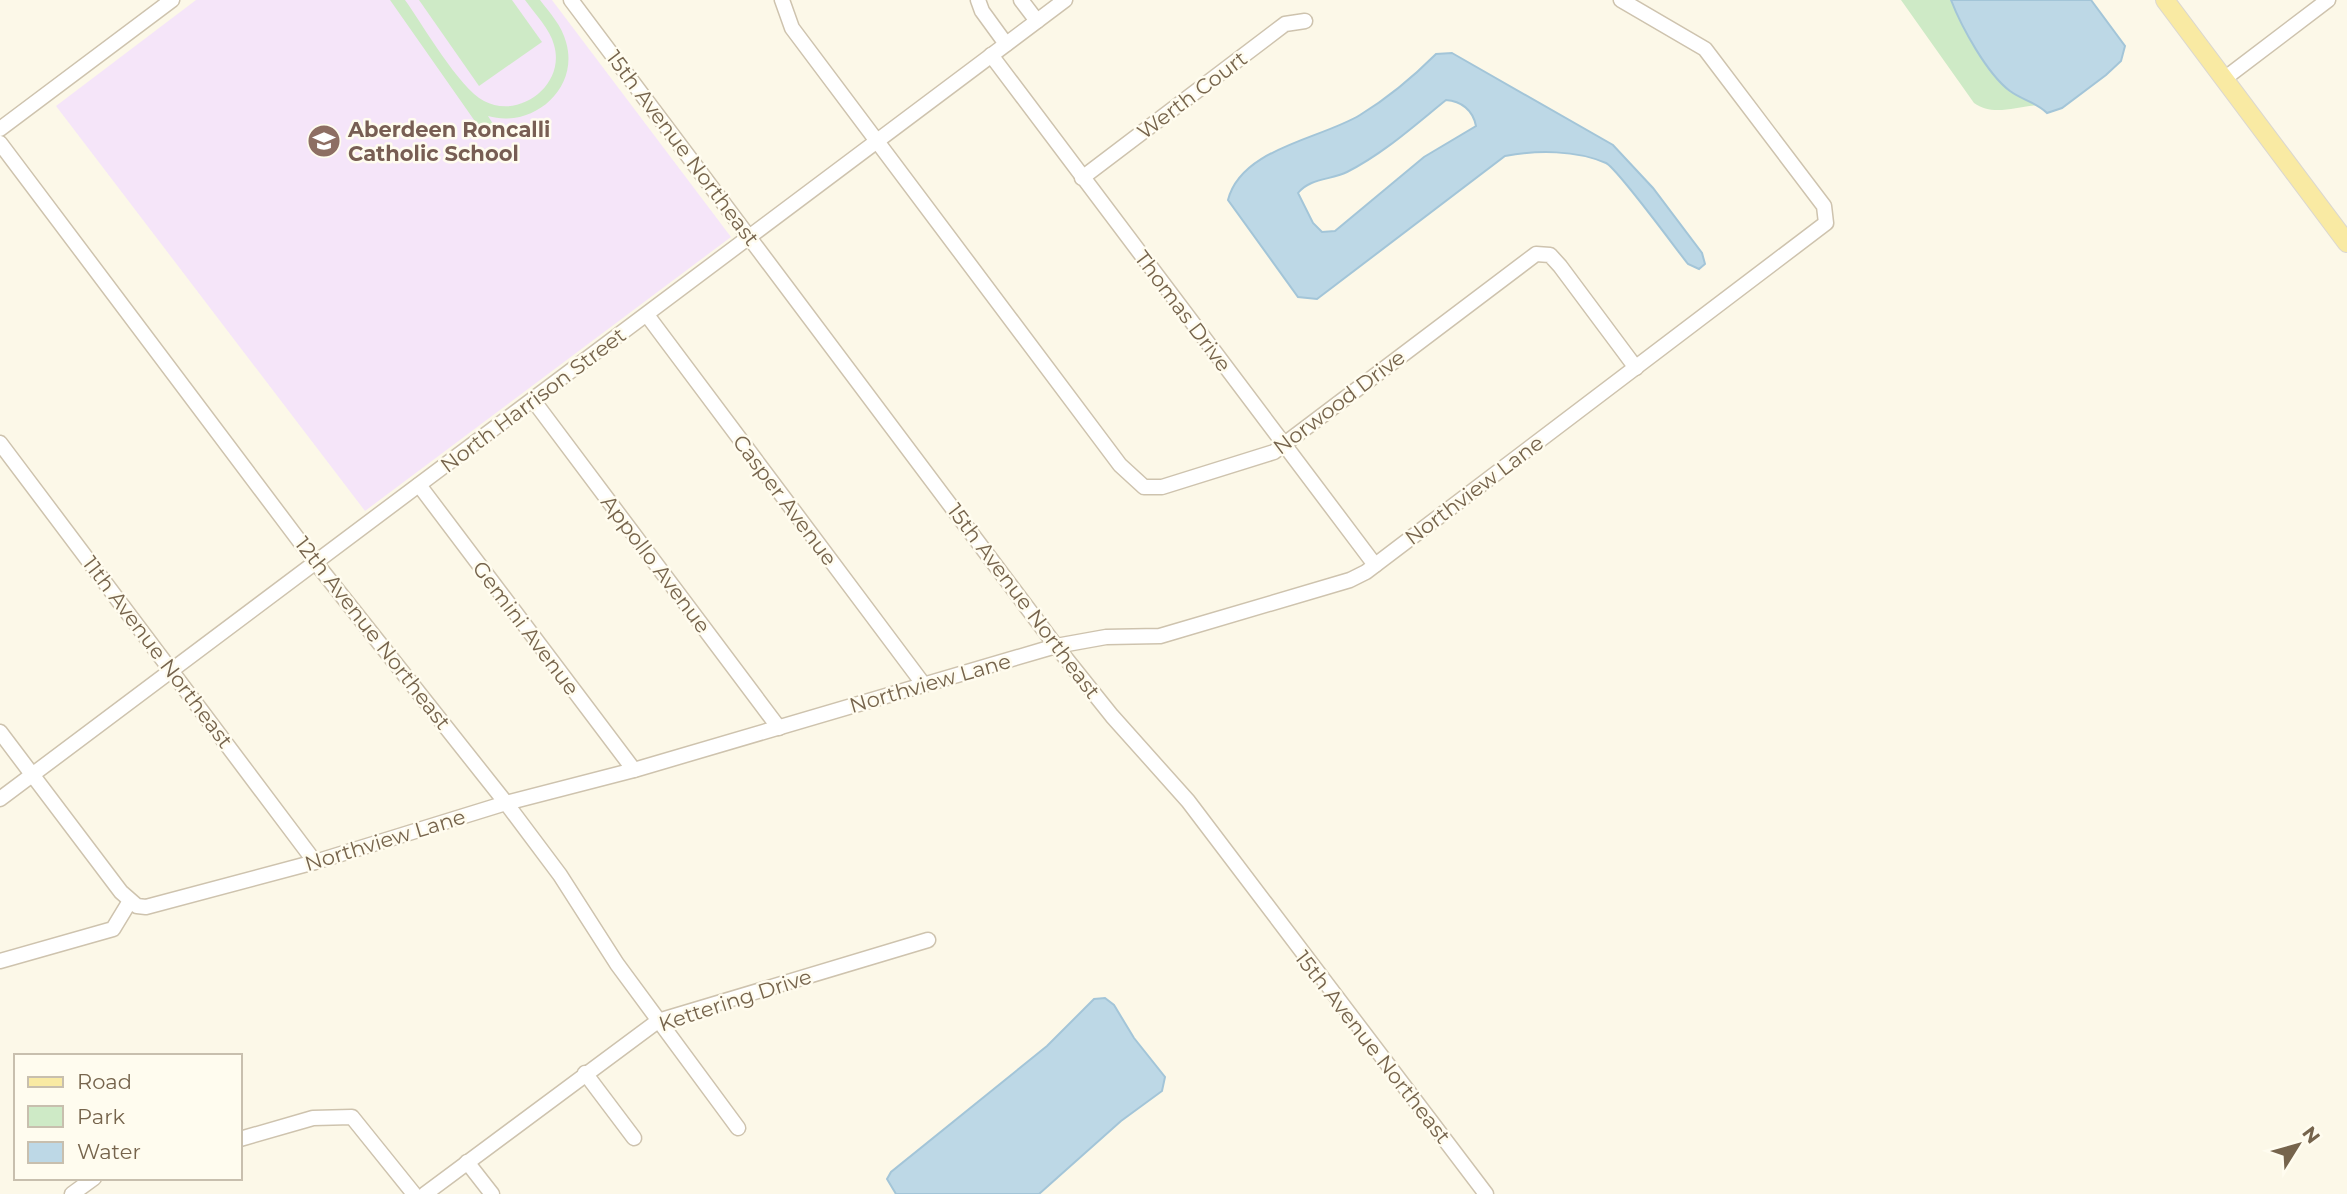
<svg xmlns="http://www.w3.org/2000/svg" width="2347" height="1194" font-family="Montserrat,sans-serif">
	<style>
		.education { fill: #f5e5f9 }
		.green { fill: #ceeac6 }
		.water { fill: #bdd8e6; stroke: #a3c5d8; stroke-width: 2; fill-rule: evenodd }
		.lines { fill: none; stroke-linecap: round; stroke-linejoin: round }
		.minor-casing { stroke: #cec3ae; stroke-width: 17 }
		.major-casing { stroke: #dbd7d0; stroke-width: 20 }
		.minor { stroke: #fff; stroke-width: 14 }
		.major { stroke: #f9eaa3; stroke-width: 18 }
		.labels { text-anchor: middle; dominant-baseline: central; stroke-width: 5; stroke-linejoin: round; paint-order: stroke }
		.street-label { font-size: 21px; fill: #76644c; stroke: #fffcef }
		.education-label { font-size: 21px; font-weight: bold; fill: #785e54; stroke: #fffcef; text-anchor: start }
	</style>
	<rect width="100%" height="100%" fill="#fcf8e8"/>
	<polygon class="education" points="196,0 552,0 731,237 365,511 56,106"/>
	<g class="green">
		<path d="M 390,0 L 405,0 C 423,25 459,88 484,101 C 519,120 566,85 554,45 C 550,29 535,14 525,0 L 540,0 C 550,13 562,26 566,42 C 580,89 532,129 488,116 L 497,130 L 486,137 Z"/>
		<polygon points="419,0 512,0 542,42 479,86"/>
		<path d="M 1901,0 L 1951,0 C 1961,26 1987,74 2010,91 C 2018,97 2030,101 2040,105 C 2017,106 1993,117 1974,103 Z"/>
	</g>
	<g class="water">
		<path d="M 1951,0 L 2091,0 L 2125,46 L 2121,61 L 2106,75 L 2062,108 L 2047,113 C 2036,102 2022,100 2010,91 C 1987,74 1961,26 1951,0 Z"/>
		<path d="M 1452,53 L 1613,145 L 1653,188 L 1702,253 L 1705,264 L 1699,269 L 1688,264 C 1676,249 1617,168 1606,163 C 1576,150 1537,150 1505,156 L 1317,299 L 1298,297 L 1228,200 C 1241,148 1321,139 1360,115 C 1388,98 1413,77 1436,54 ZM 1446,100 C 1461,101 1473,110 1476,126 L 1424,157 L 1335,231 L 1322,232 L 1313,223 L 1298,193 C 1310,178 1331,180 1347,172 C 1383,154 1415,125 1446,100 Z"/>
		<polygon points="1105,998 1114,1005 1134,1038 1165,1077 1162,1091 1121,1121 1039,1194 896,1194 887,1179 891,1172 1047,1046 1094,999"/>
	</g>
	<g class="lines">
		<defs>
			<g id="minor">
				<polyline points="571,0 1056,646 1112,716 1188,801 1486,1194"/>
				<polyline points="782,0 792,28 1120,465 1144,487 1162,487 1274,452 1536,254 1550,255 1560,266 1636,368"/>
				<polyline points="978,0 982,11 1006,44"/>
				<polyline points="1021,0 1037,21"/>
				<polyline points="991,55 1375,565"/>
				<polyline points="2224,79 2328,0"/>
				<polyline points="0,129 172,0"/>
				<polyline points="0,143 316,563 506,803 560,875 617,964 738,1128"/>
				<polyline points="1082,178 1285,24 1305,21"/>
				<polyline points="647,315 924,685"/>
				<polyline points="533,400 779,728"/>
				<polyline points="0,443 315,862"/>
				<polyline points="419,485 634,770"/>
				<polyline points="0,732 121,892 137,906 146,907 315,862 506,803 634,770 1056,646 1106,637 1160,636 1350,580 1366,572 1826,223 1824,206 1705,49 1621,0"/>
				<polyline points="0,799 1065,0"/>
				<polyline points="0,961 113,929 130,901"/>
				<polyline points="585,1073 634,1138"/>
				<polyline points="240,1139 313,1118 352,1117 414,1194"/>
				<polyline points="467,1162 492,1194"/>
				<polyline points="72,1194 94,1178"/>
				<polyline points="425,1194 658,1021 928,940"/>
			</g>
			<polyline id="major" points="2165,0 2347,243"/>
		</defs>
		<use href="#minor" class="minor-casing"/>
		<use href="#major" class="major-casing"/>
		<use href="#minor" class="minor"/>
		<use href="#major" class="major"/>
	</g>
	<defs>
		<symbol id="school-disc" viewBox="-11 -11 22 22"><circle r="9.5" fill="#8d6e63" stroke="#fffcef"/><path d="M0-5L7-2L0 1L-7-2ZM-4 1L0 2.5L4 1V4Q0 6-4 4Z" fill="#fff"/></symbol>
	</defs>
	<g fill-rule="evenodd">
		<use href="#school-disc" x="305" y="122" width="38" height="38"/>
	</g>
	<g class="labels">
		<g class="street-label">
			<text transform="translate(1192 95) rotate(-37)">Werth Court</text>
			<text transform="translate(683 148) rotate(53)">15th Avenue Northeast</text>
			<text transform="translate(1183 311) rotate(53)">Thomas Drive</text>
			<text transform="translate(533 400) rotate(-37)">North Harrison Street</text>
			<text transform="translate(1339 402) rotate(-37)">Norwood Drive</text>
			<text transform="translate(1474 490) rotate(-37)">Northview Lane</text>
			<text transform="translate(785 500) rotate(53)">Casper Avenue</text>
			<text transform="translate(656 564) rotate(53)">Appollo Avenue</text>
			<text transform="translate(1024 601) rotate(53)">15th Avenue Northeast</text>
			<text transform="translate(526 628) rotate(53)">Gemini Avenue</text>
			<text transform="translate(373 633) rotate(52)">12th Avenue Northeast</text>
			<text transform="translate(158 652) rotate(53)">11th Avenue Northeast</text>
			<text transform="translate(930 683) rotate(-16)">Northview Lane</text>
			<text transform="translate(385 840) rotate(-17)">Northview Lane</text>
			<text transform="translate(735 1000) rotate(-18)">Kettering Drive</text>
			<text transform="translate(1373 1047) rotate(52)">15th Avenue Northeast</text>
		</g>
		<g class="education-label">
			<text x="348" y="129">Aberdeen Roncalli<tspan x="348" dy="24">Catholic School</tspan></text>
		</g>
	</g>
	<rect x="14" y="1054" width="228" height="126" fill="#fffcef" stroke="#c8bfae" stroke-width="2"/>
	<rect x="28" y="1077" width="35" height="10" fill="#f9eaa3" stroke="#c8bfae" stroke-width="2"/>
	<text x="77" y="1089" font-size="21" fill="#76644c">Road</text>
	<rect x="28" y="1106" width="35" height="21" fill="#ceeac6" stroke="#c8bfae" stroke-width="2"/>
	<text x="77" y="1124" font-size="21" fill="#76644c">Park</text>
	<rect x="28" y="1142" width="35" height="21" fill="#bdd8e6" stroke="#c8bfae" stroke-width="2"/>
	<text x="77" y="1159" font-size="21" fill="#76644c">Water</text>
	<g transform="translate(2298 1145) rotate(53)" stroke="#fffcef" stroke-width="5" paint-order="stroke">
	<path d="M0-5L12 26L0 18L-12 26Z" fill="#76644c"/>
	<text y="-10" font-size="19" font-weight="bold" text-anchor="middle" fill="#76644c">N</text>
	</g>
</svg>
